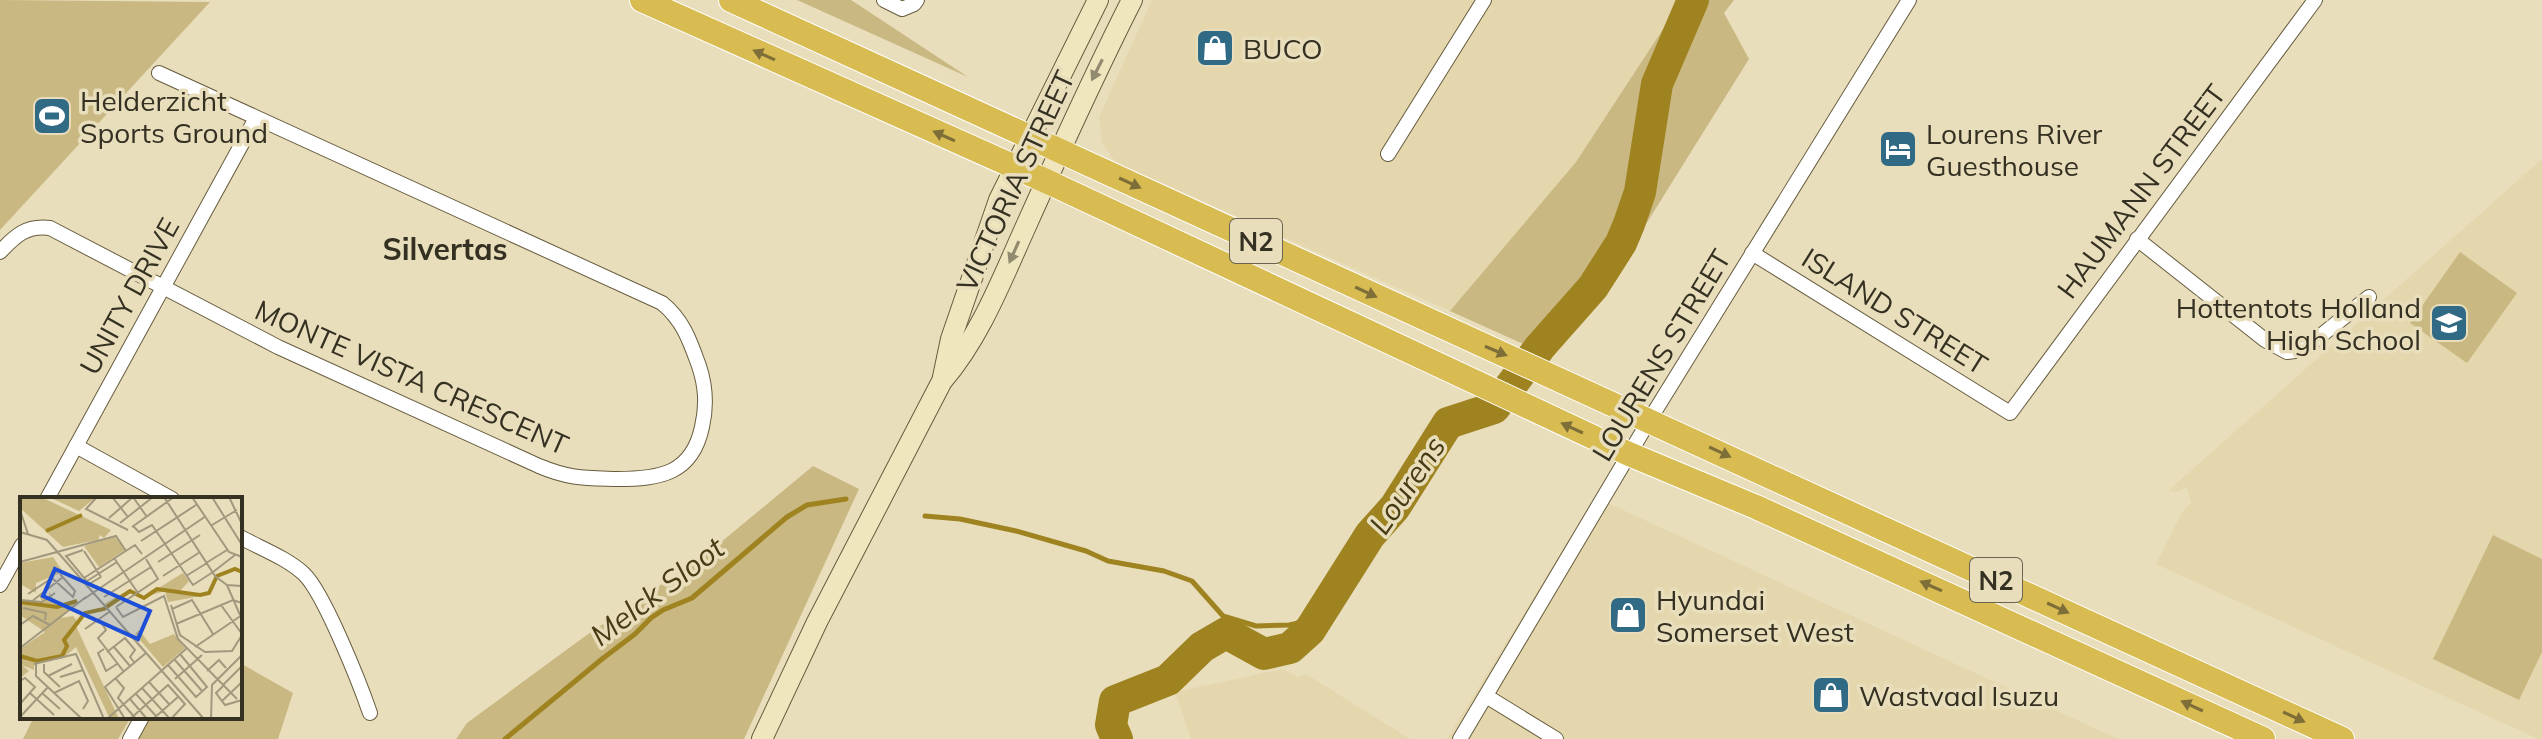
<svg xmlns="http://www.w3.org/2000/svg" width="2542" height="739" font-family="Mulish,sans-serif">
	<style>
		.built { fill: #e4d7ad }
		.green { fill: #c9b881 }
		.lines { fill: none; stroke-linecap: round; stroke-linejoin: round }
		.stream { stroke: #9e8320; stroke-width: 5 }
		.river { stroke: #9e8320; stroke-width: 32 }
		.minor-casing { stroke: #665c3e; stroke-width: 16 }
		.secondary-casing { stroke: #665c3e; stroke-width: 22 }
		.trunk-casing { stroke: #fff; stroke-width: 26 }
		.minor { stroke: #fff; stroke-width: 14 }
		.secondary { stroke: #f0e6be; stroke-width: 20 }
		.trunk { stroke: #d8bc52; stroke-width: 24 }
		.oneway { fill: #7e6f38 }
		.oneway2 { fill: #928b70 }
		.labels { text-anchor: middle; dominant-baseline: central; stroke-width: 7; stroke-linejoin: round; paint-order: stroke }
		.shield { fill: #e9debc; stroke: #6a6450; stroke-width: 2 }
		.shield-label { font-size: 26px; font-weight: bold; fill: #343022 }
		.poi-label { font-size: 28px; fill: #343022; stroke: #e9debc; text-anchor: start }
		.street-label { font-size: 28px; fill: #343022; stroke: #e9debc }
		.neighbourhood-label { font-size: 30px; font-weight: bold; fill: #343022; stroke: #e9debc }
		.water-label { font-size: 30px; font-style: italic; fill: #483c15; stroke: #e9debc }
		.inset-river { fill: none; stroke: #9e8320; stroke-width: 4 }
		.inset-road { fill: none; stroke: #a1987e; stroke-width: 2 }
		.view { fill: #1d4ed8; fill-opacity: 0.15; stroke: #1d4ed8; stroke-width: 4 }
		.inset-edge { fill: none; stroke: #343022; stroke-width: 4 }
	</style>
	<rect width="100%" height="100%" fill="#e9debc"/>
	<g class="built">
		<polygon points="1152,0 1682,0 1576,162 1450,311 1123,166 1114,160 1102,142 1099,117"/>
		<polygon points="2542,159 2542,739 2538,739 2156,564 2182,512 2191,503 2187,488 2175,492 2169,490"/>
		<polygon points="1595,497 2118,739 1447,739"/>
		<polygon points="1283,669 1297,677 1306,674 1410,739 1191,739 1175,692"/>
	</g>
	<g class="green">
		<polygon points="0,0 210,2 0,230"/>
		<polygon points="797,0 851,0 968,77"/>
		<polygon points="1682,0 1734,0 1724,13 1749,59 1593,309 1586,307 1552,357 1450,311 1576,162"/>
		<polygon points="2460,252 2517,293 2467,363 2410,323"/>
		<polygon points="813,466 859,489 744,739 456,739 467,723 584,637 709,552"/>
		<polygon points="2493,535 2542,559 2542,652 2519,700 2433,659"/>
		<polygon points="240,663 293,693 278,739 132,739 145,717 240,717"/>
		<polygon points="34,717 131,717 118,739 23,739"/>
	</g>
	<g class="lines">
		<g class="stream">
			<polyline points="925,516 960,519 1016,531 1086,551 1108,561 1164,571 1192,581 1223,616 1256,626 1289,625 1317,619"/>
			<polyline points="505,739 602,659 635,634 651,618 663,610 692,598 787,517 807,505 846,499"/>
		</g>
		<polyline class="river" points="1117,739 1111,725 1115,701 1168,680 1202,647 1226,633 1264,654 1290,648 1310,630 1370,535 1395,507 1448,423 1494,408 1540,347 1593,287 1621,243 1629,224 1640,192 1657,84 1693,0"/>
		<defs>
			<g id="minor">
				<polyline points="884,0 902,9 914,4 917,0"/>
				<polyline points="1388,154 1484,0"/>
				<polyline points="2137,239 2265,340 2287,352 2303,350 2369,297"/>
				<path d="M 0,252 C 15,236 26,225 50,228 L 278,347 L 539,466 C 570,479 585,478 617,479 C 660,479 692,474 702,427 C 707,405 706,387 699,366 C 690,341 683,320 662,303 L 159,73"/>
				<polyline points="1752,253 2010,413 2315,0"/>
				<polyline points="76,446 172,499"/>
				<polyline points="47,499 256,118"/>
				<path d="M 240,537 C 260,548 287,558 304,574 C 324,593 360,684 370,713"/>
				<polyline points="0,585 22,545"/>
				<polyline points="1486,696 1556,739"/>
				<polyline points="130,739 142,717"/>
				<polyline points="1460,739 1650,419 1909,0"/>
			</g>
			<g id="secondary">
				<polyline points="943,377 951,339 999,200 1098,0"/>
				<path d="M 762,739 L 817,622 L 942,381 C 980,337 1002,279 1026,226 C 1060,150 1094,75 1132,0"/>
			</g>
			<g id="trunk">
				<polyline points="642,0 1046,181 1629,454 1756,507 2263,739"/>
				<polyline points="731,0 2342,739"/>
			</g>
		</defs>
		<use href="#minor" class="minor-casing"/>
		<use href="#secondary" class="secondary-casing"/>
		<use href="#trunk" class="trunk-casing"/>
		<use href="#minor" class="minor"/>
		<use href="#secondary" class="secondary"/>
		<use href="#trunk" class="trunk"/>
	</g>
	<defs><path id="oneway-solid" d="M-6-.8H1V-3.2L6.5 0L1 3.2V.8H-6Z" transform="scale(2)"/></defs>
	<g class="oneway">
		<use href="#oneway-solid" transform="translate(764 55) rotate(-156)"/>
		<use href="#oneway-solid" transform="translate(944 136) rotate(-156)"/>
		<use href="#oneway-solid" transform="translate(1130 183) rotate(25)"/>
		<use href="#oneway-solid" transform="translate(1366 292) rotate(25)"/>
		<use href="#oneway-solid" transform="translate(1496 351) rotate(23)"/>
		<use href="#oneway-solid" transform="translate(1572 428) rotate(-155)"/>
		<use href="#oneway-solid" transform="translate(1720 452) rotate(25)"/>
		<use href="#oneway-solid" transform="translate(1931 586) rotate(-156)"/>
		<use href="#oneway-solid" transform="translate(2058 608) rotate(25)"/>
		<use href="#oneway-solid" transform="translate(2192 706) rotate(-155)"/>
		<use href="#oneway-solid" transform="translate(2294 717) rotate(25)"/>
	</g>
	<g class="oneway2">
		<use href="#oneway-solid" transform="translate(1097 70) rotate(117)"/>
		<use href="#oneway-solid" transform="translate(1014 252) rotate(114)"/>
	</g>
	<defs>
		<symbol id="shop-square" viewBox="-11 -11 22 22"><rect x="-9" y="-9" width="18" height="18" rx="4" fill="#316a84" stroke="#e9debc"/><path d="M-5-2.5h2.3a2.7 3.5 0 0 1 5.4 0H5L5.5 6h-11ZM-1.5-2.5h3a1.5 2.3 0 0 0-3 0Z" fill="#fff"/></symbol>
		<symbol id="stadium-square" viewBox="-11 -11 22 22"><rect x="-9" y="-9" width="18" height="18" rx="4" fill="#316a84" stroke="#e9debc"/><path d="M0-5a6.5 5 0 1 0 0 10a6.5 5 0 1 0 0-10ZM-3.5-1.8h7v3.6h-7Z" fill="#fff"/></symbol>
		<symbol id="hotel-square" viewBox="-11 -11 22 22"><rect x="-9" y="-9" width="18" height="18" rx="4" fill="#316a84" stroke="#e9debc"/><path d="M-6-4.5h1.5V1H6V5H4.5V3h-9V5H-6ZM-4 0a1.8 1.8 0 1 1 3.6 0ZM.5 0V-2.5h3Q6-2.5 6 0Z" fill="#fff"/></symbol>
		<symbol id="school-square" viewBox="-11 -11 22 22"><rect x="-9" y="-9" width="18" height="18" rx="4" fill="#316a84" stroke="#e9debc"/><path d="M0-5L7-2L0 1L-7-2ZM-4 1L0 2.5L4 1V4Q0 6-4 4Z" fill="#fff"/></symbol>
	</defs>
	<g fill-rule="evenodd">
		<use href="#shop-square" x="1193" y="26" width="44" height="44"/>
		<use href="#stadium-square" x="30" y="94" width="44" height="44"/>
		<use href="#hotel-square" x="1876" y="127" width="44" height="44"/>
		<use href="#school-square" x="2427" y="301" width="44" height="44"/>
		<use href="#shop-square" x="1606" y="593" width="44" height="44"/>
		<use href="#shop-square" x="1809" y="673" width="44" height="44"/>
	</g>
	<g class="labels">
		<g class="shield">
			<rect x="1230" y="219" width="52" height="44" rx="6"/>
			<rect x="1970" y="558" width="52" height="44" rx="6"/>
		</g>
		<g class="shield-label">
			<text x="1256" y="241">N2</text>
			<text x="1996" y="580">N2</text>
		</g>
		<g class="poi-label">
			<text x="1243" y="48">BUCO</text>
			<text x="80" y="100">Helderzicht<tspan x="80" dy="32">Sports Ground</tspan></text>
			<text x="1926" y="133">Lourens River<tspan x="1926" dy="32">Guesthouse</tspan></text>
			<text x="2421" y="307" text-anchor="end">Hottentots Holland<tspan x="2421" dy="32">High School</tspan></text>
			<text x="1656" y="599">Hyundai<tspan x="1656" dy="32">Somerset West</tspan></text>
			<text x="1859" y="695">Wastvaal Isuzu</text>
		</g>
		<g class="street-label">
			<text transform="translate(1015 181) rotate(-65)">VICTORIA STREET</text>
			<text transform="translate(2141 191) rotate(-53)">HAUMANN STREET</text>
			<text transform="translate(129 296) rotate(-61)">UNITY DRIVE</text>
			<text transform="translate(1895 311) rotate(32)">ISLAND STREET</text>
			<text transform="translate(1661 355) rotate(-59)">LOURENS STREET</text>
			<text transform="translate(412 377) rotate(24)">MONTE VISTA CRESCENT</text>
		</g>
		<g class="neighbourhood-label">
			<text x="445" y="249">Silvertas</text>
		</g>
		<g class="water-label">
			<text transform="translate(1407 485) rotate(-56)">Lourens</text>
			<text transform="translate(657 591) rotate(-37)">Melck Sloot</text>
		</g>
	</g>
	<g transform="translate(20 497)">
		<rect width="222" height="222" fill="#e9debc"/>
		<path d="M 0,0 L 21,0 L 91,33 L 84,41 L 80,38 L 78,43 L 43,50 L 0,11 ZM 29,0 L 76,0 L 59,14 ZM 95,40 L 105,53 L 79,70 L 64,49 ZM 33,60 L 43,75 L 16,86 L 16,96 L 2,88 L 0,66 ZM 163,76 L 169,84 L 160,94 L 181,99 L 148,105 L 145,94 L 121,101 L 111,95 L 87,111 L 84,107 L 108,93 L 124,100 ZM 29,95 L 37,108 L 59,104 L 41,121 L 53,119 L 60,127 L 56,129 L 99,222 L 90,222 L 56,150 L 43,161 L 14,166 L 14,173 L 2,168 L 9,174 L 0,181 L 0,152 L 25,135 L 0,118 L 0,103 L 22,105 L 19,98 L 29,101 ZM 119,133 L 130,147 L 154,137 L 165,151 L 143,170 L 115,137 Z" fill="#c9b881"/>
		<path class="inset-river" d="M 26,34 L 62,18M 0,105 L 37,110 L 57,104M 0,159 L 17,164 L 42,159 L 47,149 L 44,143 L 65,116 L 84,112 L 110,94 L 124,101 L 137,92 L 180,98 L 189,96 L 197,79 L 215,72 L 222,75"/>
		<path class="inset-road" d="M 77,0 L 66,12 L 108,33M 113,0 L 127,20M 144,0 L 195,79 L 207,88 L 222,89M 172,0 L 209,55 L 222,60M 192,0 L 222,48M 209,0 L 222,27M 93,1 L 108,20M 0,13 L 8,37M 89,21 L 113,0M 100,26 L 133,0M 192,28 L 217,13M 113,29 L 119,35 L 132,28 L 173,88 L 193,75M 112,30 L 154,0M 0,35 L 27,43 L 184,222M 121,44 L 176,8M 63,53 L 46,59 L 69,87 L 81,80M 64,54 L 81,80M 94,61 L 118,96M 0,65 L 96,39 L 106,54M 138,65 L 180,38M 186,66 L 207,53M 0,67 L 1,103 L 22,105 L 35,96M 193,75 L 215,58M 143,79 L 180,55M 166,79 L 187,66M 64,81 L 115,48 L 122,57M 67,84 L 97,65M 207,88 L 220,118M 8,97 L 32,81 L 53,100 L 55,94 L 40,77M 84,100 L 131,70M 64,102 L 186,19M 11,105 L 43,80M 151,108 L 160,138 L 185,155 L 212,154 L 222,138M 201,108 L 222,137M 96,110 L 103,120 L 144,99 L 158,142 L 217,202M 96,110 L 138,82 L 126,62M 3,111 L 26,116 L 25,123M 152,112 L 172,103 L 193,137M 79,122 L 86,133 L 78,141 L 104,175M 156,127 L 213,103 L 222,106M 0,128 L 13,119 L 30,128M 65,132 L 89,115M 94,150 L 110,169M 175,150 L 222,118M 0,151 L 66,100M 84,152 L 78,156 L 86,174 L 97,167M 87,155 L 105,141 L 115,153 L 110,160 L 114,165M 154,162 L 182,194M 14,167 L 56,157 L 84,222M 16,167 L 16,179 L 62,222M 24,167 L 24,175 L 40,190M 148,168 L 176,200 L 187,190 L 160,157M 187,174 L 199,163 L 206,171M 28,179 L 52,167M 40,180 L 63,173M 96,182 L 104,191 L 98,201 L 116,222M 155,182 L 182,158M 0,184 L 5,181 L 15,190 L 0,207M 129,185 L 149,207M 203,188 L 222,169M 203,189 L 196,196 L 205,208 L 222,203M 122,191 L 150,222M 10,196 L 34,218M 22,196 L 40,212M 34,196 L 59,184 L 68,204 L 63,212M 116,197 L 136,219M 110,202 L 127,222M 202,204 L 222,185M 0,220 L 28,190M 87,222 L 167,151M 105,222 L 85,190 L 126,156M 110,222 L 148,188 L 165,207 L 151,222M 133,222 L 159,199M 191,222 L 192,188 L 222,158"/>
		<path class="view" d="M 35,72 L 130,114 L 118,142 L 23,99 Z"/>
		<rect width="222" height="222" class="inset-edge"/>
	</g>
</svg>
